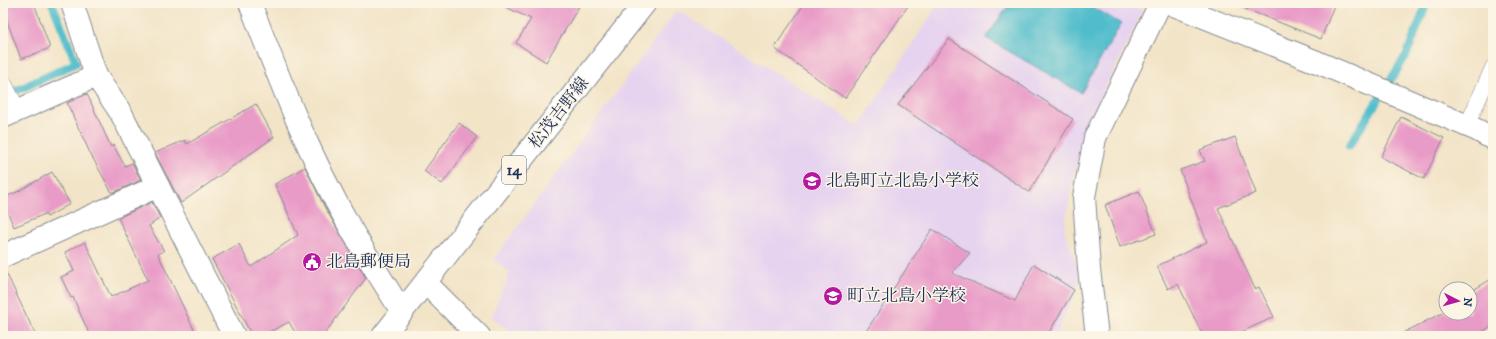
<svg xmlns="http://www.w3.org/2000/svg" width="1496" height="339" font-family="'IM FELL DW Pica','Noto Serif JP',serif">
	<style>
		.built { fill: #e6d3f0 }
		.water { fill: #51bdcc; stroke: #367695 }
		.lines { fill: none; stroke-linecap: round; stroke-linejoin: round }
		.stream { stroke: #51bdcc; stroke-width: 8 }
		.building { fill: #e99bc8 }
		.lane-casing { stroke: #868a92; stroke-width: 16 }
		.street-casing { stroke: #868a92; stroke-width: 24 }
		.primary-casing { stroke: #868a92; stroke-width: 24 }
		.lane { stroke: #fff; stroke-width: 15 }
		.street { stroke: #fff; stroke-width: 22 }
		.primary { stroke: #fff; stroke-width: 22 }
		.labels { text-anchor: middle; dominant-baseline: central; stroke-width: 3; stroke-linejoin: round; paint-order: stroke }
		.shield { fill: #fcf5e5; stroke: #5e6a86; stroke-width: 1 }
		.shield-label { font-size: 16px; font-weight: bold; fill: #1b2f5e }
		.street-label { font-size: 17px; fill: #1b2f5e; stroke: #fcf5e5 }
		.poi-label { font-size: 17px; fill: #1b2f5e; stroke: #fcf5e5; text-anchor: start }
	</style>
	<rect width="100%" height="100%" fill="#fcf5e5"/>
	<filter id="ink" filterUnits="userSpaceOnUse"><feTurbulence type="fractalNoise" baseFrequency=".025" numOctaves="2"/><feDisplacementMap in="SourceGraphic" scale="8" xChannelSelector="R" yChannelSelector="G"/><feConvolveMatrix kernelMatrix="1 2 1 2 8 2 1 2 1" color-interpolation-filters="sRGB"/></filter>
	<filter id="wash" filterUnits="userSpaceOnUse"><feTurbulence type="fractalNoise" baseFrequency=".012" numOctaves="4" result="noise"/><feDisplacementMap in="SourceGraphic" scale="16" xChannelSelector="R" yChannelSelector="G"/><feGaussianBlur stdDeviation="0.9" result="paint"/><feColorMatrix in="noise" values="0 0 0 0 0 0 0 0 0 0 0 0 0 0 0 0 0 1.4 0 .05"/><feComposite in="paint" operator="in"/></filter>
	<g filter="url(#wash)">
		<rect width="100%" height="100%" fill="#f2e4c7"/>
		<polygon class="built" points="939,3 1128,3 1143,11 1082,134 1064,229 1081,277 1056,336 516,336 491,317 510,273 494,259 677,10 859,126"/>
		<polygon class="water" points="1010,3 1086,3 1121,24 1081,93 986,38"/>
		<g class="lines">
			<g class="stream">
				<polyline points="7,95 76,63 52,3"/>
				<polyline points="1349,146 1407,54 1427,3"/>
			</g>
		</g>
		<g id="blocks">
			<g class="building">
				<polygon points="3,3 34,3 50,48 21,59 3,10"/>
				<polygon points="497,3 581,3 546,62 516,43 531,19"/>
				<polygon points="805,3 910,3 845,98 774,48"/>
				<polygon points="1233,3 1335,3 1321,39 1233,4"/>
				<polygon points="949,39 1073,119 1029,192 898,105"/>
				<polygon points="87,94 111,147 113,145 125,166 132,163 141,180 112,193 90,153 67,103"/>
				<polygon points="256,104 274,137 181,203 155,153 185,140 187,144"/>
				<polygon points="1401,117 1444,138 1424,179 1381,157"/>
				<polygon points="459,123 477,137 442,184 424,171"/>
				<polygon points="1235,137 1256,193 1218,208 1255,289 1259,287 1274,317 1233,336 1203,336 1178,284 1168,289 1157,266 1207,242 1180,170 1205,161 1200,150"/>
				<polygon points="305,167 324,206 366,278 323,336 297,336 289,322 261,336 252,336 212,259 239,244 251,267 298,235 275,184"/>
				<polygon points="52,172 70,204 47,217 45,214 14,227 3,202 3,198 17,192"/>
				<polygon points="1139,191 1156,234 1120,247 1105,205"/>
				<polygon points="152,202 160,218 149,226 164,251 158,254 197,336 90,336 73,297 71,298 61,277 74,271 65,252 85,242 111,297 148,280 118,218"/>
				<polygon points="932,229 970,253 952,273 1015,301 1034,264 1074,290 1047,336 863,336"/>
				<polygon points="3,268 4,268 36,336 3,336"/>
				<polygon points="1493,278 1493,325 1476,336 1397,336 1446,311 1446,313 1470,313 1470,292"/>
			</g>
		</g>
	</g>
	<g filter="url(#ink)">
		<use href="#blocks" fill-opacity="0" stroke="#868a92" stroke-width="1"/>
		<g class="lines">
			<defs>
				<g id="lane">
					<polyline points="3,81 18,110"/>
					<polyline points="1467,125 1493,67"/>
				</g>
				<g id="street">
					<polyline points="72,3 96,76"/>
					<path d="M 250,3 C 279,79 309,156 350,227 C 366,256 385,284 402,312"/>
					<polyline points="1169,3 1317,62 1477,130 1493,139"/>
					<polyline points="3,117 96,76 121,113 234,336"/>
					<polyline points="3,256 158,186"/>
					<polyline points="426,283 479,336"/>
					<polyline points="1097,336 1089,269 1084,197 1095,138 1158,8 1159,3"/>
				</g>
				<polyline id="primary" points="383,336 645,3"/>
			</defs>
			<use href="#lane" class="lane-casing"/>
			<use href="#street" class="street-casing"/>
			<use href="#primary" class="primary-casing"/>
			<use href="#lane" class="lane"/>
			<use href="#street" class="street"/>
			<use href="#primary" class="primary"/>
		</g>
	</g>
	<defs>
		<symbol id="school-disc" viewBox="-11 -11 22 22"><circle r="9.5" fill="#b5179e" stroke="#fcf5e5"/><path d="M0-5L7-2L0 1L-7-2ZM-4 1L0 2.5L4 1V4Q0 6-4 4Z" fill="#fff"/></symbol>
		<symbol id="civic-disc" viewBox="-11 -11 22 22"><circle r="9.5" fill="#b5179e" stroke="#fcf5e5"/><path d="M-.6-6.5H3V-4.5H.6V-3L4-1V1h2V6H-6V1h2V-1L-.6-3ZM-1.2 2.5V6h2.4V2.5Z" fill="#fff"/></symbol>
	</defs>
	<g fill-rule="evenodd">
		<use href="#school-disc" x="801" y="170" width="22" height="22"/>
		<use href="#civic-disc" x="301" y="251" width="22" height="22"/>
		<use href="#school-disc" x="822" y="285" width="22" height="22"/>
	</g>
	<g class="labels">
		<rect class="shield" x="502" y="156" width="24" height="28" rx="3"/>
		<g class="shield-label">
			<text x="514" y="170">14</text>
		</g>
		<g class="street-label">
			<text transform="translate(559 113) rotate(-52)">松茂吉野線</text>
		</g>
		<g class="poi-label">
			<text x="826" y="181">北島町立北島小学校</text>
			<text x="326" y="262">北島郵便局</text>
			<text x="847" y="296">町立北島小学校</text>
		</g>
	</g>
	<rect width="1496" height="339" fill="none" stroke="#fcf5e5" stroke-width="16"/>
	<g transform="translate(1458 301) rotate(96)"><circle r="19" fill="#fcf5e5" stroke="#a2a6af"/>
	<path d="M0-3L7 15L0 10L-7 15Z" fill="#b5179e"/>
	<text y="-6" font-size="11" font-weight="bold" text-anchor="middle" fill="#1b2f5e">N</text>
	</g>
</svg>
